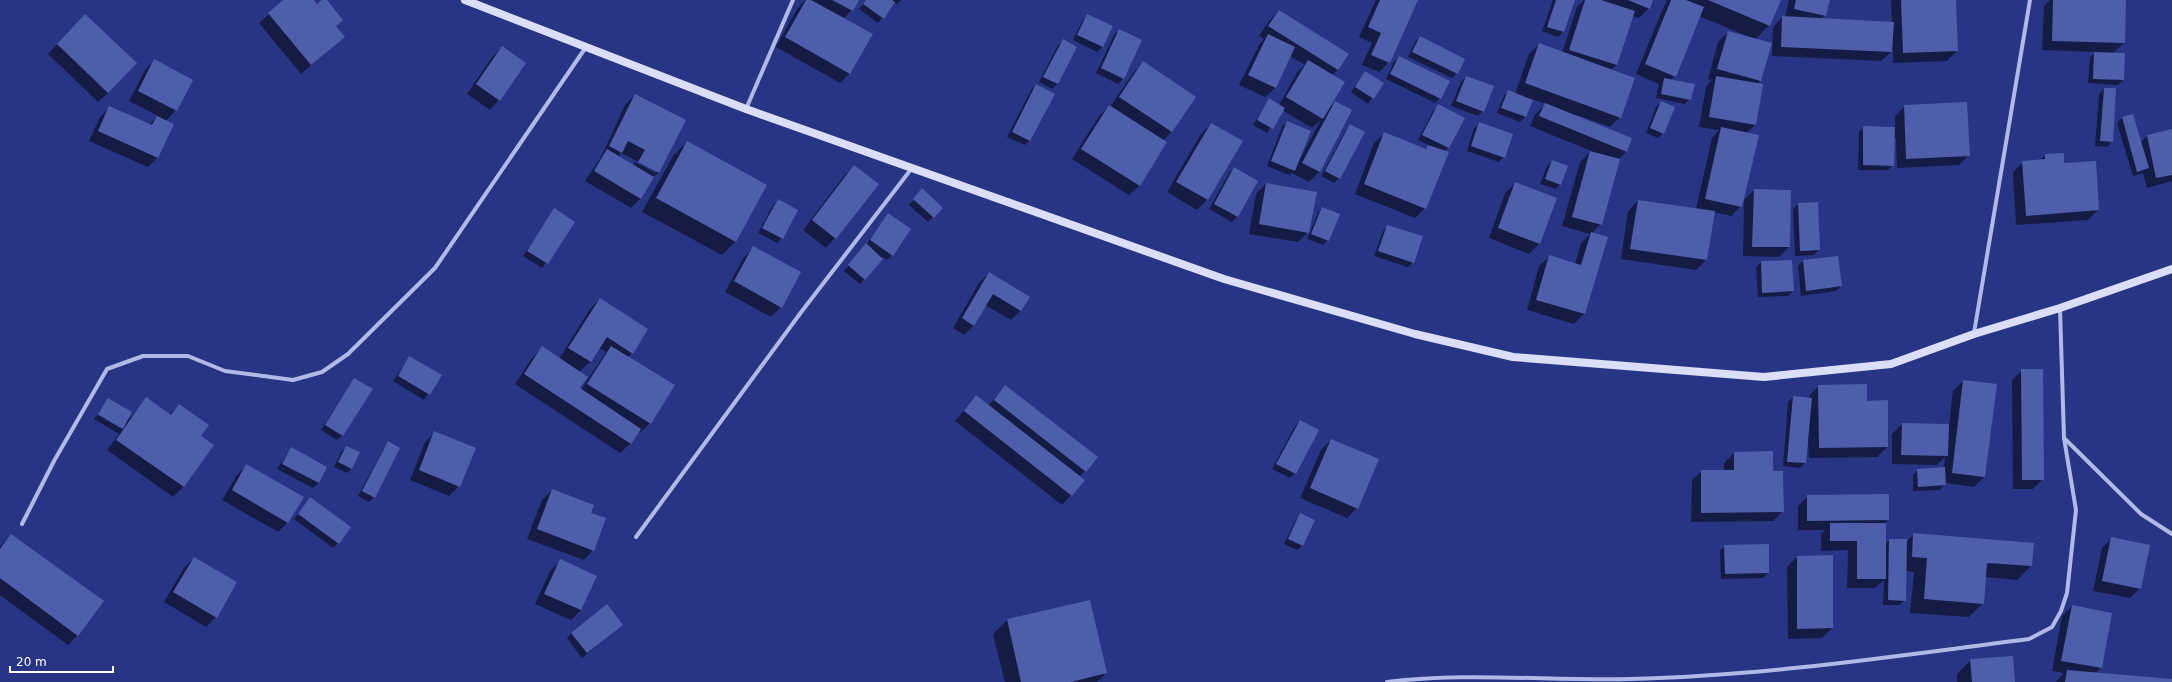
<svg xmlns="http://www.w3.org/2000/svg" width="2172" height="682" font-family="'DejaVu Sans',sans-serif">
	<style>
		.shadow { fill: #0007; fill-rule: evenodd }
		.building { fill: #4f5eab }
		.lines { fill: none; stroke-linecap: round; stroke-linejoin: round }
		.street { stroke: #b0bae7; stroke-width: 4 }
		.secondary { stroke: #dadef6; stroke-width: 8 }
	</style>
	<rect width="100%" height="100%" fill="#273584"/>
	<g class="shadow">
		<polygon points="285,0 313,0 317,5 326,0 335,26 343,37 301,74 259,23"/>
		<polygon points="805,0 858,0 852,10 843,19 850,73 840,83 776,47 797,9"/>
		<polygon points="866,0 901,0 897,4 894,3 878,23 859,9"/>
		<polygon points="1376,0 1417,0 1389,62 1379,72 1362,65 1372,43 1359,37"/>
		<polygon points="1553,0 1574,0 1563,32 1558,37 1542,31"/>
		<polygon points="1584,0 1652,0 1649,8 1639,18 1632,16 1616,65 1611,70 1620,117 1610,127 1577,115 1576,117 1627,151 1619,159 1601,224 1592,233 1606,238 1584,314 1574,324 1527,310 1539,266 1549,257 1575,264 1581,243 1590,234 1562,226 1580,162 1591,151 1530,126 1535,114 1546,104 1532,99 1525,117 1520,122 1497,113 1504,96 1509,91 1515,94 1529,54 1539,44 1562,53 1577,7"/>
		<polygon points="1666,0 1780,0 1769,25 1755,40 1760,81 1757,84 1762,85 1755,125 1746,133 1741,206 1731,216 1713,212 1706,260 1696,270 1621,259 1628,211 1638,201 1696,209 1712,138 1719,130 1699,127 1706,87 1712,80 1708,79 1718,42 1728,32 1749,37 1699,16 1675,76 1671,80 1690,99 1685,104 1656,98 1659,84 1636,74 1664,6 1667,2"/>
		<polygon points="1789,0 1829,0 1825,15 1821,19 1892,23 1891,0 1955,0 1957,51 1947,61 1893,63 1893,50 1881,61 1772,56 1773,27 1782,17 1785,18"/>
		<polygon points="2050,0 2125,0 2124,43 2113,53 2123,80 2118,85 2088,83 2090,58 2095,52 2042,50 2044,6"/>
		<polygon points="1279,11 1338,70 1332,75 1329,108 1335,102 1351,110 1319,172 1309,182 1292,173 1289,175 1267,166 1282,127 1287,122 1301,157 1321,120 1312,128 1282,110 1267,133 1253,125 1269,100 1279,105 1298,71 1305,65 1290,56 1275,88 1265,97 1239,85 1259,45 1264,39 1259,36 1269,21"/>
		<polygon points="1087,15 1112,27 1102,47 1097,52 1073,40 1083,20"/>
		<polygon points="75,25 108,93 98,102 48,54"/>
		<polygon points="1119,30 1141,40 1123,79 1118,84 1096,73 1114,35"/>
		<polygon points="1420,37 1457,73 1452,78 1408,57 1415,42"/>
		<polygon points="1063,41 1076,48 1057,84 1052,89 1039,82 1058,45"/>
		<polygon points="502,47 499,100 490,110 467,94 492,57"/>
		<polygon points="1399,57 1440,98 1435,103 1386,79 1394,62"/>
		<polygon points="154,60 176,110 166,121 157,158 148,167 89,141 100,117 110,107 149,125 158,116 129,101 145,70"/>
		<polygon points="1143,63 1172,131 1163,141 1166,143 1139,186 1129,195 1072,159 1099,116 1109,106 1110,107 1133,73"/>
		<polygon points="1365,72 1383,83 1368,104 1351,92"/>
		<polygon points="1466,77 1483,111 1478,116 1451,106 1461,82"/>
		<polygon points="1036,85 1030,140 1025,145 1007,137 1031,90"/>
		<polygon points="2104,89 2112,142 2107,147 2095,146 2099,94"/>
		<path d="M 635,95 L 685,120 L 658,173 L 651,179 L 641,198 L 631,208 L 585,181 L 601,157 L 625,105 ZM 621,153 L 656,171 L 656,173 L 635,162 L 633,165 L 618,157 Z"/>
		<polygon points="1661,102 1663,133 1658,138 1646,133 1656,107"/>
		<polygon points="1438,106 1448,148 1444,152 1425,208 1415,218 1355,194 1374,143 1384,134 1424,150 1429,145 1418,140 1433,111"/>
		<polygon points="1905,106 1969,155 1959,165 1897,168 1896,138 1894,138 1893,165 1888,170 1858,170 1859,132 1864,127 1895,128 1895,116"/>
		<polygon points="2122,118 2140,143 2147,136 2172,130 2172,181 2147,188 2143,173 2133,176 2117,123"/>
		<polygon points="1211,124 1241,142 1207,200 1197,210 1167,192 1201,134"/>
		<polygon points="1479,124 1504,157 1499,162 1467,151 1474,128"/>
		<polygon points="1351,125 1339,178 1334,183 1321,176 1346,130"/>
		<polygon points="687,142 736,241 722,255 642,212 673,156"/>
		<polygon points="2045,155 2063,164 2098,210 2088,220 2016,225 2013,172 2023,162 2040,161"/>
		<polygon points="1552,161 1560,184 1556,189 1540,184 1547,166"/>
		<polygon points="854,166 835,238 826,248 803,230 844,176"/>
		<polygon points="1234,168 1257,181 1237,217 1232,222 1209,209 1229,173"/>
		<polygon points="1515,183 1539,244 1529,254 1489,238 1505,193"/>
		<polygon points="1266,184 1308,232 1298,242 1249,234 1256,194"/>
		<polygon points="1754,190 1790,191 1789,247 1779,257 1743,256 1744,200"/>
		<polygon points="918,195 942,208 928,222 909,205"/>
		<polygon points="778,200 782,238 777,243 758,233 773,205"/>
		<polygon points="1798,204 1819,250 1814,255 1795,256 1793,209"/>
		<polygon points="1322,208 1328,240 1323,245 1307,239 1318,213"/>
		<polygon points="554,210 573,222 542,268 523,256"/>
		<polygon points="889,214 892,255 887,260 883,257 860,284 844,271 866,245"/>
		<polygon points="1388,226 1413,262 1408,267 1374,256 1383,231"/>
		<polygon points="754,247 781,307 771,317 725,292 744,257"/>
		<polygon points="1837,257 1841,286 1836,291 1801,296 1798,266 1803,261"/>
		<polygon points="1761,262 1793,291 1788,296 1758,297 1756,267"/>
		<polygon points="989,273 1021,310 1011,320 985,305 974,325 964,335 953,328 979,283"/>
		<path d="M 600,299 L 632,353 L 628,357 L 650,423 L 640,433 L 638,431 L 630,444 L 620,453 L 515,384 L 532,358 L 542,348 L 559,359 L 590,309 ZM 599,348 L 606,352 L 581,390 L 578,388 L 579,372 L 590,362 Z"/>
		<polygon points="410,357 440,376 424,400 393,381"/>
		<polygon points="2022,370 2043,479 2033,489 2013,489 2012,380"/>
		<polygon points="354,379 342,436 337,440 321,430"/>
		<polygon points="1963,381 1984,477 1974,487 1945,483 1940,490 1913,491 1913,475 1918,470 1944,468 1945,457 1937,465 1892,464 1892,434 1902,424 1949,425 1953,391"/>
		<polygon points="1005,386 1085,471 1079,477 1071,495 1062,505 955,421 976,397 988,406"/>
		<polygon points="1819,386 1866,402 1887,447 1877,457 1809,458 1808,437 1805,463 1800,468 1783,466 1788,402 1793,397 1809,399 1809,396"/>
		<polygon points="109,399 129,419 146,399 169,415 179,406 200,437 212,445 183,487 173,497 107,450 119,434 94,419 97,415 122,429 122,427 98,413"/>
		<polygon points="1300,421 1318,431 1295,473 1290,478 1272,469 1295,426"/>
		<polygon points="435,433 459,486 449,496 410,480 425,442"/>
		<polygon points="1331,440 1357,508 1347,518 1300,498 1321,450"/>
		<polygon points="389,443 374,497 369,502 358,496 384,448"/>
		<polygon points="346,447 352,468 347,473 334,467 341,452"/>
		<polygon points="291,448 326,467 318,483 313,488 277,469"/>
		<polygon points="1734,453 1772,472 1783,511 1773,521 1691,522 1692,480 1702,471 1724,471 1724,463"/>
		<polygon points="247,465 288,522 278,532 222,500 237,475"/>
		<polygon points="552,490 590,513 593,550 584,560 527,539 542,500"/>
		<polygon points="1808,496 1888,520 1885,523 1885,545 1889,540 1906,542 1914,534 2031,566 2017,580 1985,577 1983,603 1969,617 1910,613 1914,572 1906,571 1905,600 1900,605 1883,605 1884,580 1875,588 1847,588 1848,550 1821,551 1821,534 1825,530 1798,530 1798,506"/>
		<polygon points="310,499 338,543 333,548 294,519"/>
		<polygon points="1301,515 1314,521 1302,546 1297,550 1284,544 1296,520"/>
		<polygon points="11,535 78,635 68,645 0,595 0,547"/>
		<polygon points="2112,538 2140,588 2130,598 2093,591 2102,548"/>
		<polygon points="1725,546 1768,573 1763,578 1721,579 1720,551"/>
		<polygon points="1797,557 1832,628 1822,638 1788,639 1787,567"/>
		<polygon points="194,558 216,617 206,627 164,602 184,568"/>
		<polygon points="560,561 581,610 571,620 535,604 550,571"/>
		<polygon points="1090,601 1106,673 1097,682 1005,682 993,634 1007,620"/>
		<polygon points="2072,606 2111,614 2101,668 2096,673 2172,680 2172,682 2056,682 2064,673 2052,671 2062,616"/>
		<polygon points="622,625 582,658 567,638 572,633"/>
		<polygon points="1971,660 2014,682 1957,682 1957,674"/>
	</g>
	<g class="building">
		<polygon points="283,0 314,0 317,4 322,0 327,0 343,20 336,26 345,37 311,65 268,13"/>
		<polygon points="806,0 811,0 873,34 850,74 785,37"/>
		<polygon points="832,0 859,0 853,11"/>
		<polygon points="866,0 892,0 895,2 884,19 863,4"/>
		<polygon points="1380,0 1418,0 1390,63 1371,55 1381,33 1368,27"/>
		<polygon points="1556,0 1575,0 1564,32 1547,27"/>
		<polygon points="1585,0 1601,0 1635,11 1617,65 1569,50"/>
		<polygon points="1628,0 1653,0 1650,9"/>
		<polygon points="1671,0 1686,0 1704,7 1676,77 1645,64"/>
		<polygon points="1708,0 1781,0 1770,26"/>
		<polygon points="1796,0 1830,0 1826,16 1794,9"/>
		<polygon points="1901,0 1956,0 1958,51 1903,53"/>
		<polygon points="2053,0 2126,0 2125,43 2052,41"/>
		<polygon points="1279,10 1349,54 1338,70 1268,26"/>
		<polygon points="85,14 137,63 108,93 57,44"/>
		<polygon points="1087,14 1113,26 1103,47 1077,35"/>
		<polygon points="1782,16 1894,22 1892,52 1781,47"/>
		<polygon points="1119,29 1142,40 1124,79 1101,68"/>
		<polygon points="1728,31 1772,43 1761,81 1717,69"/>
		<polygon points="1268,34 1295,47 1276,88 1248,75"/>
		<polygon points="1420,36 1465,59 1458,74 1412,52"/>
		<polygon points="1063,39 1077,47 1058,84 1043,77"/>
		<polygon points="1539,43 1635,78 1621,118 1525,83"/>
		<polygon points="502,46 526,63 500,101 476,84"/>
		<polygon points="2094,52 2125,53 2124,80 2093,79"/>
		<polygon points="1399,56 1450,81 1441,99 1390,74"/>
		<polygon points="154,59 193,80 177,111 138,91"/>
		<polygon points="1308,60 1345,82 1323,119 1286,97"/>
		<polygon points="1143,61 1196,97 1172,132 1119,97"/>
		<polygon points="1365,71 1384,83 1374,99 1355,87"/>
		<polygon points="1466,76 1494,86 1484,112 1456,101"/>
		<polygon points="1716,76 1763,84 1756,125 1709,117"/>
		<polygon points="1664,78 1695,84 1691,100 1661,94"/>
		<polygon points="1036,84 1055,94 1030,141 1012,132"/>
		<polygon points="2104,88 2116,88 2113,142 2100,141"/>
		<polygon points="1508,90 1533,100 1526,117 1501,108"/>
		<polygon points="635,94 686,120 659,173 638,162 645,150 628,141 622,153 609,146"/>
		<polygon points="1269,98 1285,108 1273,129 1257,120"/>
		<polygon points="1335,101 1352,110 1320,172 1302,163"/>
		<polygon points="1661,101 1675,107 1664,134 1650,128"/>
		<polygon points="1967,102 1970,156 1906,159 1904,105"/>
		<polygon points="1545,103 1632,138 1627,152 1539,116"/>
		<polygon points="1438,104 1465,118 1449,148 1422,135"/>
		<polygon points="1109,105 1167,142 1140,186 1081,149"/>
		<polygon points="109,106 152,125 157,116 174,124 158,158 98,131"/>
		<polygon points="2133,114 2149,168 2137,172 2122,117"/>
		<polygon points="1287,121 1311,131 1295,171 1271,161"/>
		<polygon points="1479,122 1513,134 1505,158 1471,146"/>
		<polygon points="1211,123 1243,141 1208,200 1176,182"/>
		<polygon points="1350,124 1365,132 1340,179 1325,171"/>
		<polygon points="1863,126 1895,127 1894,166 1863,165"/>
		<polygon points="1721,127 1759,135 1742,207 1705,199"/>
		<polygon points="2172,129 2172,175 2156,178 2147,135"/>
		<polygon points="1384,132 1426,149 1428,145 1449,152 1426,209 1364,184"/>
		<polygon points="687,141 767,185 736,242 656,198"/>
		<polygon points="607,149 654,177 641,199 594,171"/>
		<polygon points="1590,151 1620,159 1602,225 1572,217"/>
		<polygon points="2064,153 2064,163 2096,161 2099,210 2026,216 2022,161 2045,159 2045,154"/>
		<polygon points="1552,160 1568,166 1561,185 1545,179"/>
		<polygon points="854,165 879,184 836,239 812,220"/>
		<polygon points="1234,167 1258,181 1238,217 1214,204"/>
		<polygon points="1515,182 1557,198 1540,244 1498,228"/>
		<polygon points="1266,183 1317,192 1309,233 1259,224"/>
		<polygon points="922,188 943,208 934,218 913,199"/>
		<polygon points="1754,189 1791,190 1790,247 1752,247"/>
		<polygon points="778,199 798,210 783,239 762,228"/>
		<polygon points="1638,200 1715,211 1707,260 1630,249"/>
		<polygon points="1818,202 1820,250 1800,251 1798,203"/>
		<polygon points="1322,207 1340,214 1329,241 1311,234"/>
		<polygon points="554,208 575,222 548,264 527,251"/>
		<polygon points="888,213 911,229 893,256 870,240"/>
		<polygon points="1387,225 1423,236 1414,263 1378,251"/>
		<polygon points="1591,232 1608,237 1585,314 1536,300 1549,255 1581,265"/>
		<polygon points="866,243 883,259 865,280 848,265"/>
		<polygon points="753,246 801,272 782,308 734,281"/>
		<polygon points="1838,256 1842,286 1806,291 1803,260"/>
		<polygon points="1792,260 1794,291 1762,293 1761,261"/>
		<polygon points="989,272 1030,297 1021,311 993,294 974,326 962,318"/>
		<polygon points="600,298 648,329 633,354 607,337 591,362 568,348"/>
		<polygon points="542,346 588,377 580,388 641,429 631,444 524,374"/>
		<polygon points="611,346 675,385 651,424 587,384"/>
		<polygon points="409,356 442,375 430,395 398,376"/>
		<polygon points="2021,369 2043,369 2044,480 2022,480"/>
		<polygon points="354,378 373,389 343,436 325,425"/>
		<polygon points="1963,380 1997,384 1985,477 1952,473"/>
		<polygon points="1867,384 1867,401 1888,400 1888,447 1819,448 1818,385"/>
		<polygon points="1005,385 1098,457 1086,472 994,400"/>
		<polygon points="976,395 1085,480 1072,496 964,411"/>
		<polygon points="1793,396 1812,398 1806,463 1787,462"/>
		<polygon points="146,397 171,415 179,404 209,425 201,436 214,445 184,487 116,440"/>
		<polygon points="108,398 132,412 123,429 98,414"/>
		<polygon points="1300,420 1319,430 1296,474 1276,464"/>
		<polygon points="1902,423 1949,424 1948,456 1901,455"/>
		<polygon points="434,431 476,448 460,487 419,470"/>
		<polygon points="1331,439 1379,459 1358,509 1310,488"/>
		<polygon points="388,441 400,448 375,498 362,491"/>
		<polygon points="346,446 360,452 352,469 338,462"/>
		<polygon points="291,447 327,467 319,483 282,464"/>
		<polygon points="1773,451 1773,471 1783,471 1784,512 1701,513 1701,470 1734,470 1734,452"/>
		<polygon points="246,464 304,497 288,523 232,490"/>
		<polygon points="1945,467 1946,485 1918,487 1917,469"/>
		<polygon points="552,489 594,505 591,513 606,518 594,551 537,529"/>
		<polygon points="1889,494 1889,520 1807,521 1807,495"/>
		<polygon points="310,497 351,527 339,544 298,514"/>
		<polygon points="1300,513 1315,520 1303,546 1288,539"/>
		<polygon points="1830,523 1886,523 1886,579 1857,579 1857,541 1830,541"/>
		<polygon points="1913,533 2034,543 2032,566 1987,563 1984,604 1924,599 1927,558 1912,557"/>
		<polygon points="11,534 104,601 78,636 0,578 0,549"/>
		<polygon points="2111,537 2150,545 2141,589 2102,581"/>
		<polygon points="1889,539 1907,539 1906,601 1888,600"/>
		<polygon points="1769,544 1769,573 1725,574 1724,545"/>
		<polygon points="1833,555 1833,628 1797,629 1797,556"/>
		<polygon points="194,557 237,582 217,618 173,592"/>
		<polygon points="560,559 597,576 581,610 544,594"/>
		<polygon points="1090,600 1107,673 1071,682 1021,682 1007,619"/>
		<polygon points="607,604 623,625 587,653 571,633"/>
		<polygon points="2072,605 2112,613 2102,668 2061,661"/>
		<polygon points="2013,656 2015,682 1972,682 1970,659"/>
		<polygon points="2067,670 2172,679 2172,682 2065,682"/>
	</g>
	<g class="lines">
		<g class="street">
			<polyline points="746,109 793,0"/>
			<polyline points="1974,333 2030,0"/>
			<polyline points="2064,438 2141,514 2172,534"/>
			<polyline points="22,524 54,461 107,369 143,356 188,356 225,371 293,380 322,372 348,354 435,268 586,47"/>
			<polyline points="636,537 802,311 912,168"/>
			<path d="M 1387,682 C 1467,672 1549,681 1630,679 C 1764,676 1896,656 2029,639 L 2052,627 L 2061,611 L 2067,593 L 2076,510 L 2064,438 L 2060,308"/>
		</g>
		<polyline class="secondary" points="465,0 746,109 1224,279 1415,334 1513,357 1764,377 1891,364 1974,334 2060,308 2172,269"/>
	</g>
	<path d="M10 666v6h103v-6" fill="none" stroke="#ffffff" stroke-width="2"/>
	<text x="16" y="666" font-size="12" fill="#ffffff" stroke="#273584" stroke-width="3" paint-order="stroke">20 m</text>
</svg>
